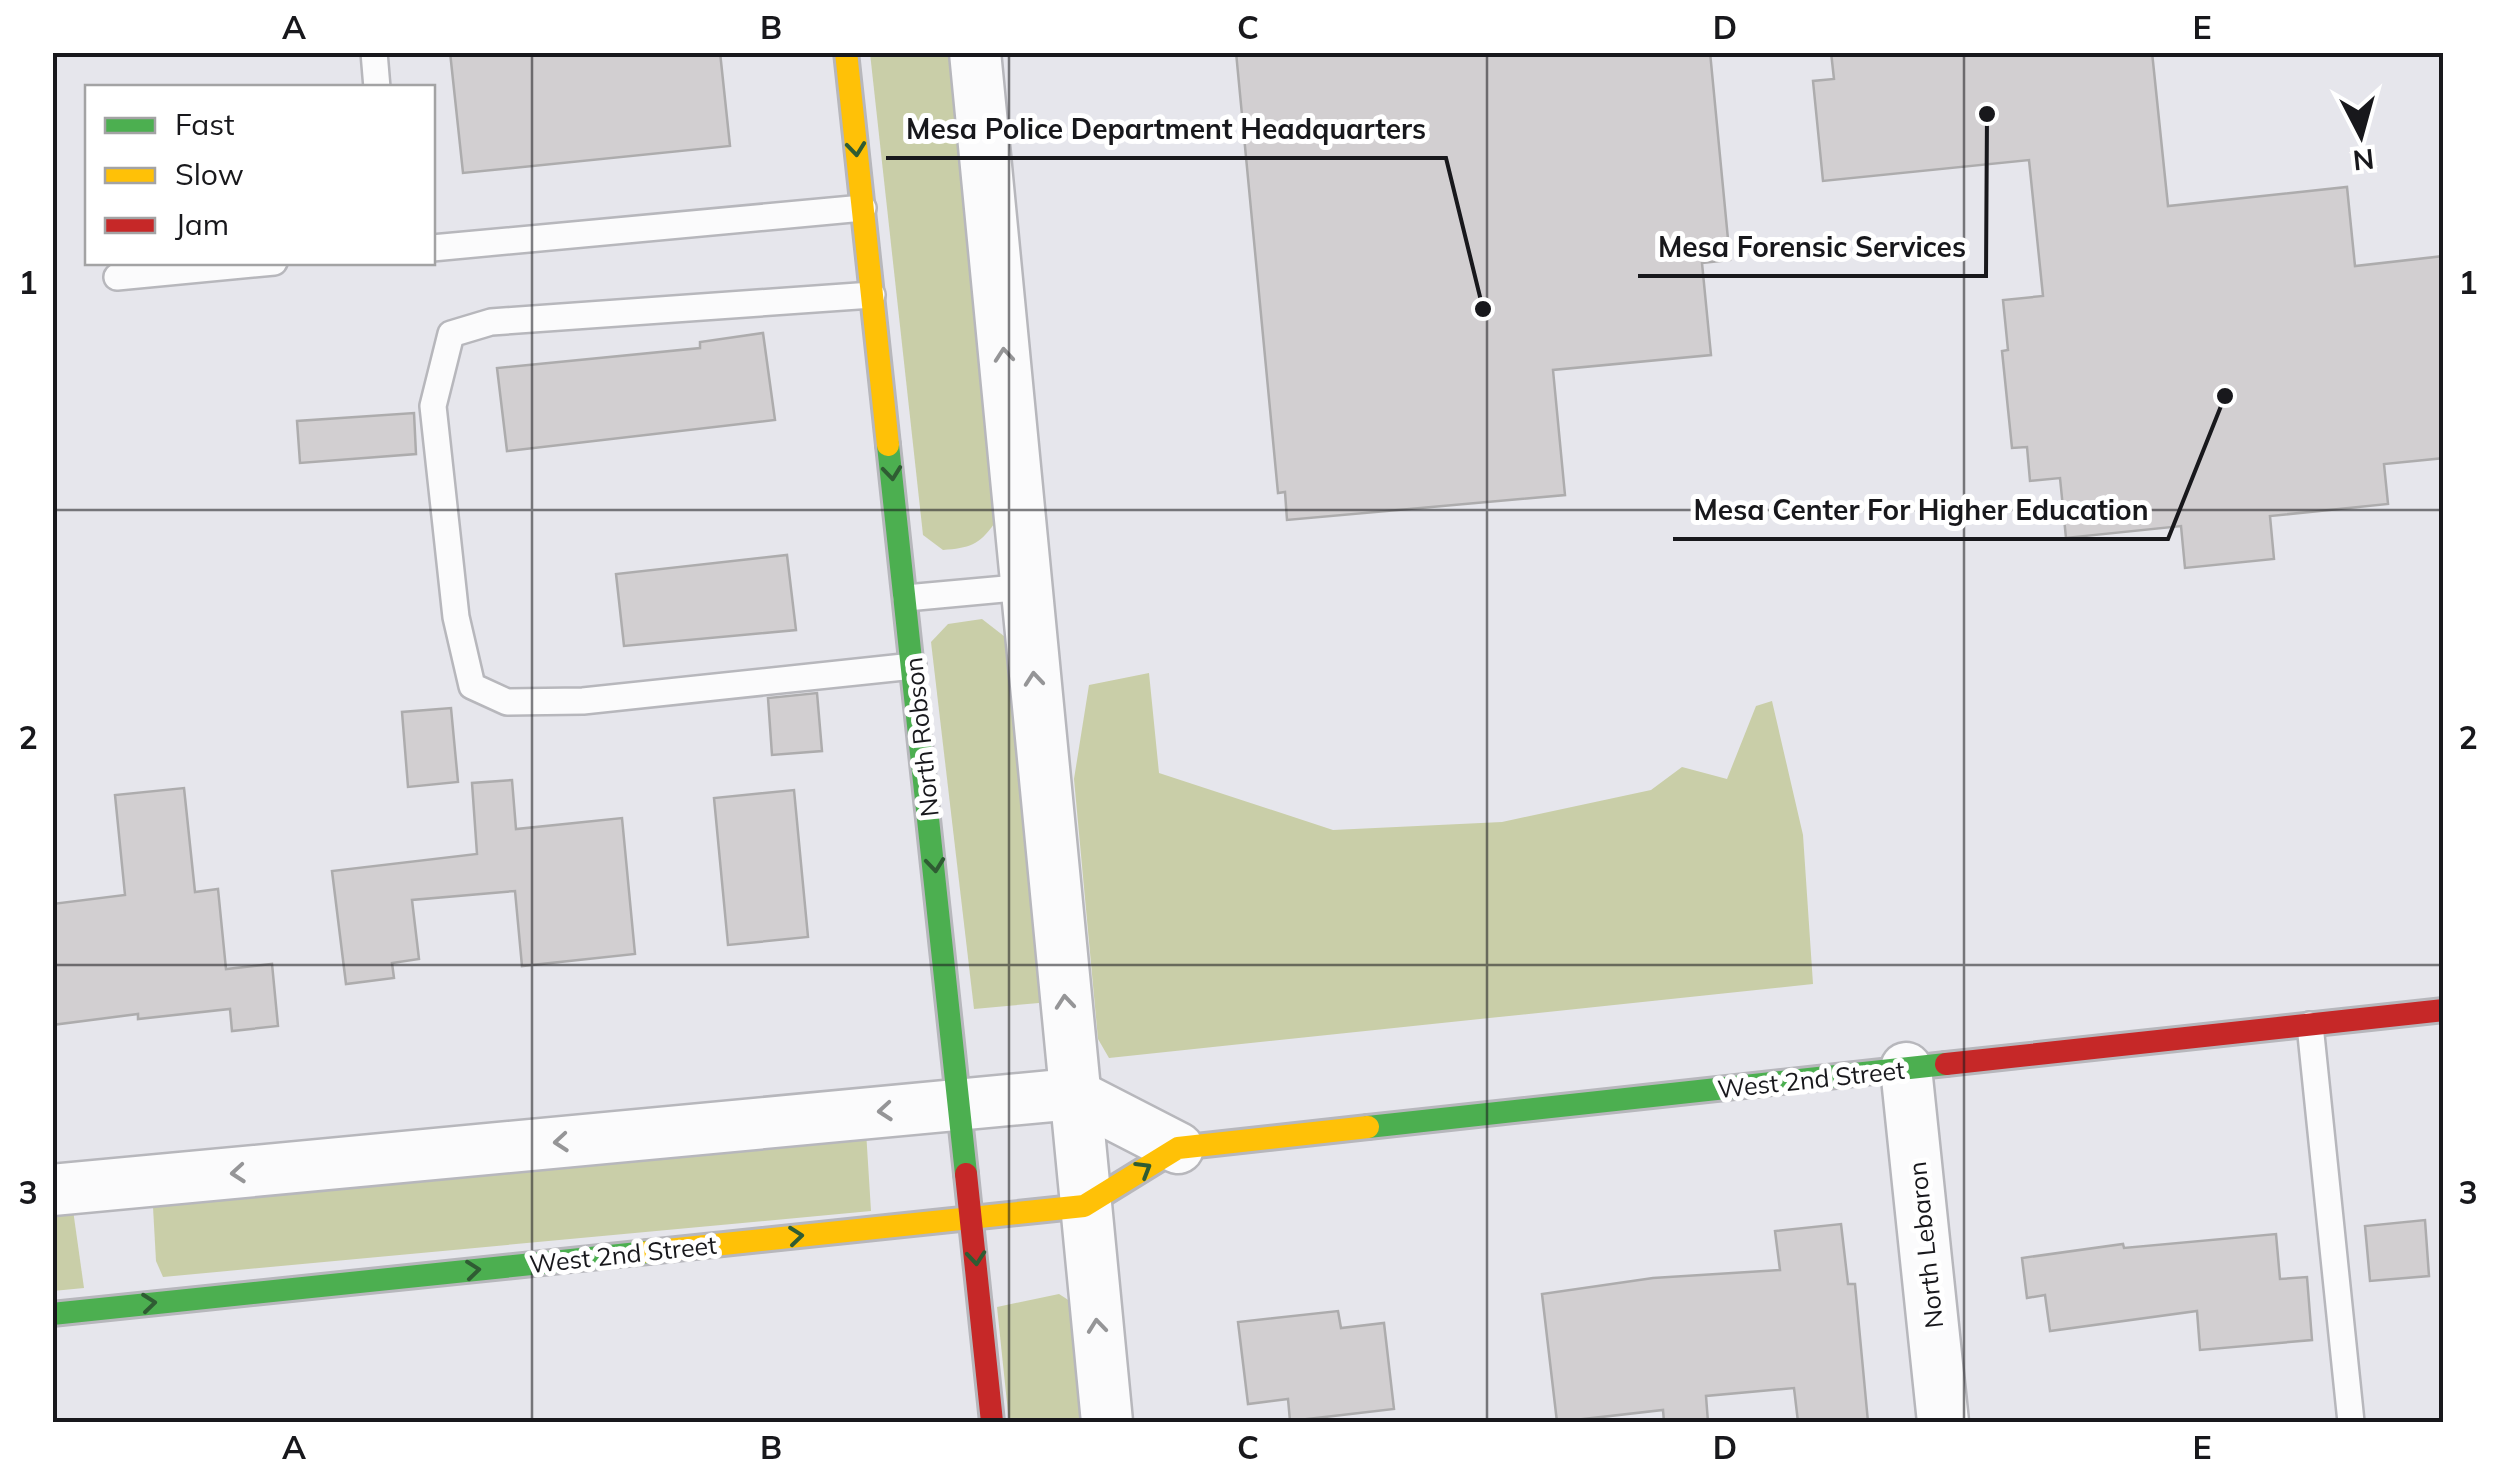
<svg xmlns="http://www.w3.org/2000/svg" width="2496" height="1475" font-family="Mulish,sans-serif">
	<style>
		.green { fill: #c9cea8 }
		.building { fill: #d2cfd1; stroke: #adacad; stroke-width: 2.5 }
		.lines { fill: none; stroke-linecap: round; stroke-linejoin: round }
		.lane-casing { stroke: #b7b7bc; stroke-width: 30 }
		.street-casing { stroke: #b7b7bc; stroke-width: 55 }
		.fast-casing { stroke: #b7b7bc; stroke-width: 28 }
		.slow-casing { stroke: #b7b7bc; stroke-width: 28 }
		.jam-casing { stroke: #b7b7bc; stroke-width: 28 }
		.lane { stroke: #fbfbfc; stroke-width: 25 }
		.street { stroke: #fbfbfc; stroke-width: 50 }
		.fast { stroke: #4caf50; stroke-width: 22 }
		.slow { stroke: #ffc107; stroke-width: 22 }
		.jam { stroke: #c62828; stroke-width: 22 }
		.oneway { stroke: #2f5c33 }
		.oneway2 { stroke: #959597 }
		.grid { fill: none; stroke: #18181c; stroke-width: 2.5; stroke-opacity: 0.55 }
		.labels { text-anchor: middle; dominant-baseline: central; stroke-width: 10; stroke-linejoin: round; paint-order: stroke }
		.street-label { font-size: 25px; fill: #18181c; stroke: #fff }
		.leader { fill: none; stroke: #18181c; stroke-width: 4 }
		.callout-dot { fill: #18181c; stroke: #fff; stroke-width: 4 }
		.callout-label { font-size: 28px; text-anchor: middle; font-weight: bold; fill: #18181c; stroke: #fff; stroke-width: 10; stroke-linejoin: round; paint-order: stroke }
		.neatline { fill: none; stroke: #18181c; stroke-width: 4 }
		.grid-label { font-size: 32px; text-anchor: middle; font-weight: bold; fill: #18181c }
	</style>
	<rect width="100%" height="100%" fill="#e6e6ec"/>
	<g class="green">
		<path d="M 870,53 L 952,53 L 994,524 C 979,545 969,548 943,550 L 923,535 Z"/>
		<polygon points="982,619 1009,640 1045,992 1039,1003 974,1009 931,642 948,624"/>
		<polygon points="1149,673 1159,773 1333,830 1502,822 1651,790 1682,767 1727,779 1756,706 1772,701 1803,835 1813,984 1109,1058 1098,1039 1074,779 1089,685"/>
		<polygon points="866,1131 871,1211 163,1277 156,1261 153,1207 165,1200"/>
		<polygon points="73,1210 84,1288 53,1291 53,1212"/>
		<polygon points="1059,1294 1073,1303 1085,1422 1009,1422 997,1307"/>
	</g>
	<g class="building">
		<polygon points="450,52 720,52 730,146 463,173"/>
		<polygon points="1236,52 1710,52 1730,260 1702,263 1711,355 1553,370 1565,495 1287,520 1285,492 1278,493"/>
		<polygon points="1831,52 2152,52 2168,206 2347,187 2355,266 2444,256 2444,458 2384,464 2388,504 2270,516 2274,559 2185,568 2181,526 2066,538 2060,478 2030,481 2027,447 2012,448 2002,351 2008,350 2003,300 2043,296 2029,160 1823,181 1813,81 1834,79"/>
		<polygon points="763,333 775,420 507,451 497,368 700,348 700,342"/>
		<polygon points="414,413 416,454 300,463 297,421"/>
		<polygon points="787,555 796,630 624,646 616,574"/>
		<polygon points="817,693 822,751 772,755 768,698"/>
		<polygon points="451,708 458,782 408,787 402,712"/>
		<polygon points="512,780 516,829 622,818 635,954 522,966 515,891 412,900 419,959 392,963 394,978 346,984 332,871 477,854 472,783"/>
		<polygon points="184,788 195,892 218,889 226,969 272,964 278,1026 232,1031 230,1009 138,1019 138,1014 52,1025 52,904 125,895 115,795"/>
		<polygon points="794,790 808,937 728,945 714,798"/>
		<polygon points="2425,1220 2429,1276 2370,1281 2365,1226"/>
		<polygon points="1841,1224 1848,1284 1855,1284 1868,1422 1798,1422 1794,1388 1706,1396 1708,1422 1664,1422 1663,1410 1557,1422 1542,1294 1653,1278 1780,1270 1775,1231"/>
		<polygon points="2276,1234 2280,1279 2307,1277 2312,1340 2200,1350 2197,1311 2050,1331 2045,1295 2027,1298 2022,1258 2123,1244 2124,1248"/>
		<polygon points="1338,1311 1341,1328 1384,1323 1394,1409 1290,1421 1288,1399 1248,1404 1238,1322"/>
	</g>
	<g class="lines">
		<defs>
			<g id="lane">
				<polyline points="374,52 377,88"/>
				<polyline points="432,248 863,208"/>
				<polyline points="117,277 274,262"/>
				<polyline points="872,295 491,322 451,334 433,406 456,617 472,686 507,702 583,701 913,666"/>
				<polyline points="906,598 1026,587"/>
				<polyline points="2310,1025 2351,1422"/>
			</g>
			<g id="street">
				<polyline points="975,52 1107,1422"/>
				<polyline points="1906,1068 1943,1422"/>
				<polyline points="52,1190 1073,1094 1178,1148"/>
			</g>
			<g id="fast">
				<polyline points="888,445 966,1174"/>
				<polyline points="1368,1127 1946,1064"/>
				<polyline points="52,1314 648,1252"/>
			</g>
			<g id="slow">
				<polyline points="846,52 888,445"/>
				<polyline points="648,1252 1084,1206 1178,1148 1368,1127"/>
			</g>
			<g id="jam">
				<polyline points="1946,1064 2444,1010"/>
				<polyline points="966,1174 992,1422"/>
			</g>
		</defs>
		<use href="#lane" class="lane-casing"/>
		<use href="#street" class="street-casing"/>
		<use href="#fast" class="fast-casing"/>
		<use href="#slow" class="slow-casing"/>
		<use href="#jam" class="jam-casing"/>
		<use href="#lane" class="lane"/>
		<use href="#street" class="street"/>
		<use href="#fast" class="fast"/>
		<use href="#slow" class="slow"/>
		<use href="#jam" class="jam"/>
	</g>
	<defs><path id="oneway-chevron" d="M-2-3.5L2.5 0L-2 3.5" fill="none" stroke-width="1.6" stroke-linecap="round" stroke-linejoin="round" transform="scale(2.5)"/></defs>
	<g class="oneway">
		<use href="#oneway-chevron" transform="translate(856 149) rotate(84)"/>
		<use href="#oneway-chevron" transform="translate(892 473) rotate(84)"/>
		<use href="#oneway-chevron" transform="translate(935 865) rotate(84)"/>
		<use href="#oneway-chevron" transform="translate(1144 1169) rotate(-31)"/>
		<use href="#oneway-chevron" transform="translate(796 1236) rotate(-6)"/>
		<use href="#oneway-chevron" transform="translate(976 1258) rotate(85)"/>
		<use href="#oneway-chevron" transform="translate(473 1270) rotate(-6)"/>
		<use href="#oneway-chevron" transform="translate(149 1303) rotate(-6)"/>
	</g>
	<g class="oneway2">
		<use href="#oneway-chevron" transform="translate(1004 355) rotate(-95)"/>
		<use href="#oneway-chevron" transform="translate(1034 679) rotate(-95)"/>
		<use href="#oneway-chevron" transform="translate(1065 1002) rotate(-95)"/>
		<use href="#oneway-chevron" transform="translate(885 1111) rotate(175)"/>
		<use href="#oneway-chevron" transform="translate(561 1142) rotate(175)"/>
		<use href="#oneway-chevron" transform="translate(238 1173) rotate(175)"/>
		<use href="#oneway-chevron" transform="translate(1097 1326) rotate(-96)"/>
	</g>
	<path class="grid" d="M 532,52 L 532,1422M 1009,52 L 1009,1422M 1487,52 L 1487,1422M 1964,52 L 1964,1422M 52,510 L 2444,510M 52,965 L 2444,965"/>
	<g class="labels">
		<g class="street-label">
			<text transform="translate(921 737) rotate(-96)">North Robson</text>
			<text transform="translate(1811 1079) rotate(-6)">West 2nd Street</text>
			<text transform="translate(1925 1245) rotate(-96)">North Lebaron</text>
			<text transform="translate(623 1254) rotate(-6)">West 2nd Street</text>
		</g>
	</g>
	<path class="leader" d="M1483 309L1446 158H886M1987 114L1986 276H1638M2225 396L2168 539H1673"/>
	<g class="callout-dot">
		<circle cx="1483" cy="309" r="10"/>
		<circle cx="1987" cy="114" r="10"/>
		<circle cx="2225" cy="396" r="10"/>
	</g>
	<g class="callout-label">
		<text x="1166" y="139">Mesa Police Department Headquarters</text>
		<text x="1812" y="257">Mesa Forensic Services</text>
		<text x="1921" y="520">Mesa Center For Higher Education</text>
	</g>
	<rect width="2496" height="1475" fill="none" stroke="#ffffff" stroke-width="110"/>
	<rect x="85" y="85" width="350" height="180" fill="#ffffff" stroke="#a3a3a4" stroke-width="2.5"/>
	<rect x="105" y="118" width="50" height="15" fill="#4caf50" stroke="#a3a3a4" stroke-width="2.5"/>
	<text x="175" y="135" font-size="30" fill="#18181c">Fast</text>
	<rect x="105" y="168" width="50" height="15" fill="#ffc107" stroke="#a3a3a4" stroke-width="2.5"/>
	<text x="175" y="185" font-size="30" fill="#18181c">Slow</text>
	<rect x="105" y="218" width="50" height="15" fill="#c62828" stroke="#a3a3a4" stroke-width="2.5"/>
	<text x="175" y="235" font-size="30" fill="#18181c">Jam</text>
	<g transform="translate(2361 135) rotate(174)" stroke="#ffffff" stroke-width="8" paint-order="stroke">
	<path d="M0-8L18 38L0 25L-18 38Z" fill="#18181c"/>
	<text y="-15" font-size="28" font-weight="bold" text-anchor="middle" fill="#18181c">N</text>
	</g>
	<rect x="55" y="55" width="2386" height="1365" class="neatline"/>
	<g class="grid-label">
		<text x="294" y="39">A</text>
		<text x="771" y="39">B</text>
		<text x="1248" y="39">C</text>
		<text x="1725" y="39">D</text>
		<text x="2202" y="39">E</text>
		<text x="28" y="294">1</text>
		<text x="2468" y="294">1</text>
		<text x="28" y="749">2</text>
		<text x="2468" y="749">2</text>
		<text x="28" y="1204">3</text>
		<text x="2468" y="1204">3</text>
		<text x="294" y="1459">A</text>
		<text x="771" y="1459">B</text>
		<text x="1248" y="1459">C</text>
		<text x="1725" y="1459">D</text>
		<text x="2202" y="1459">E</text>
	</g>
</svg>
